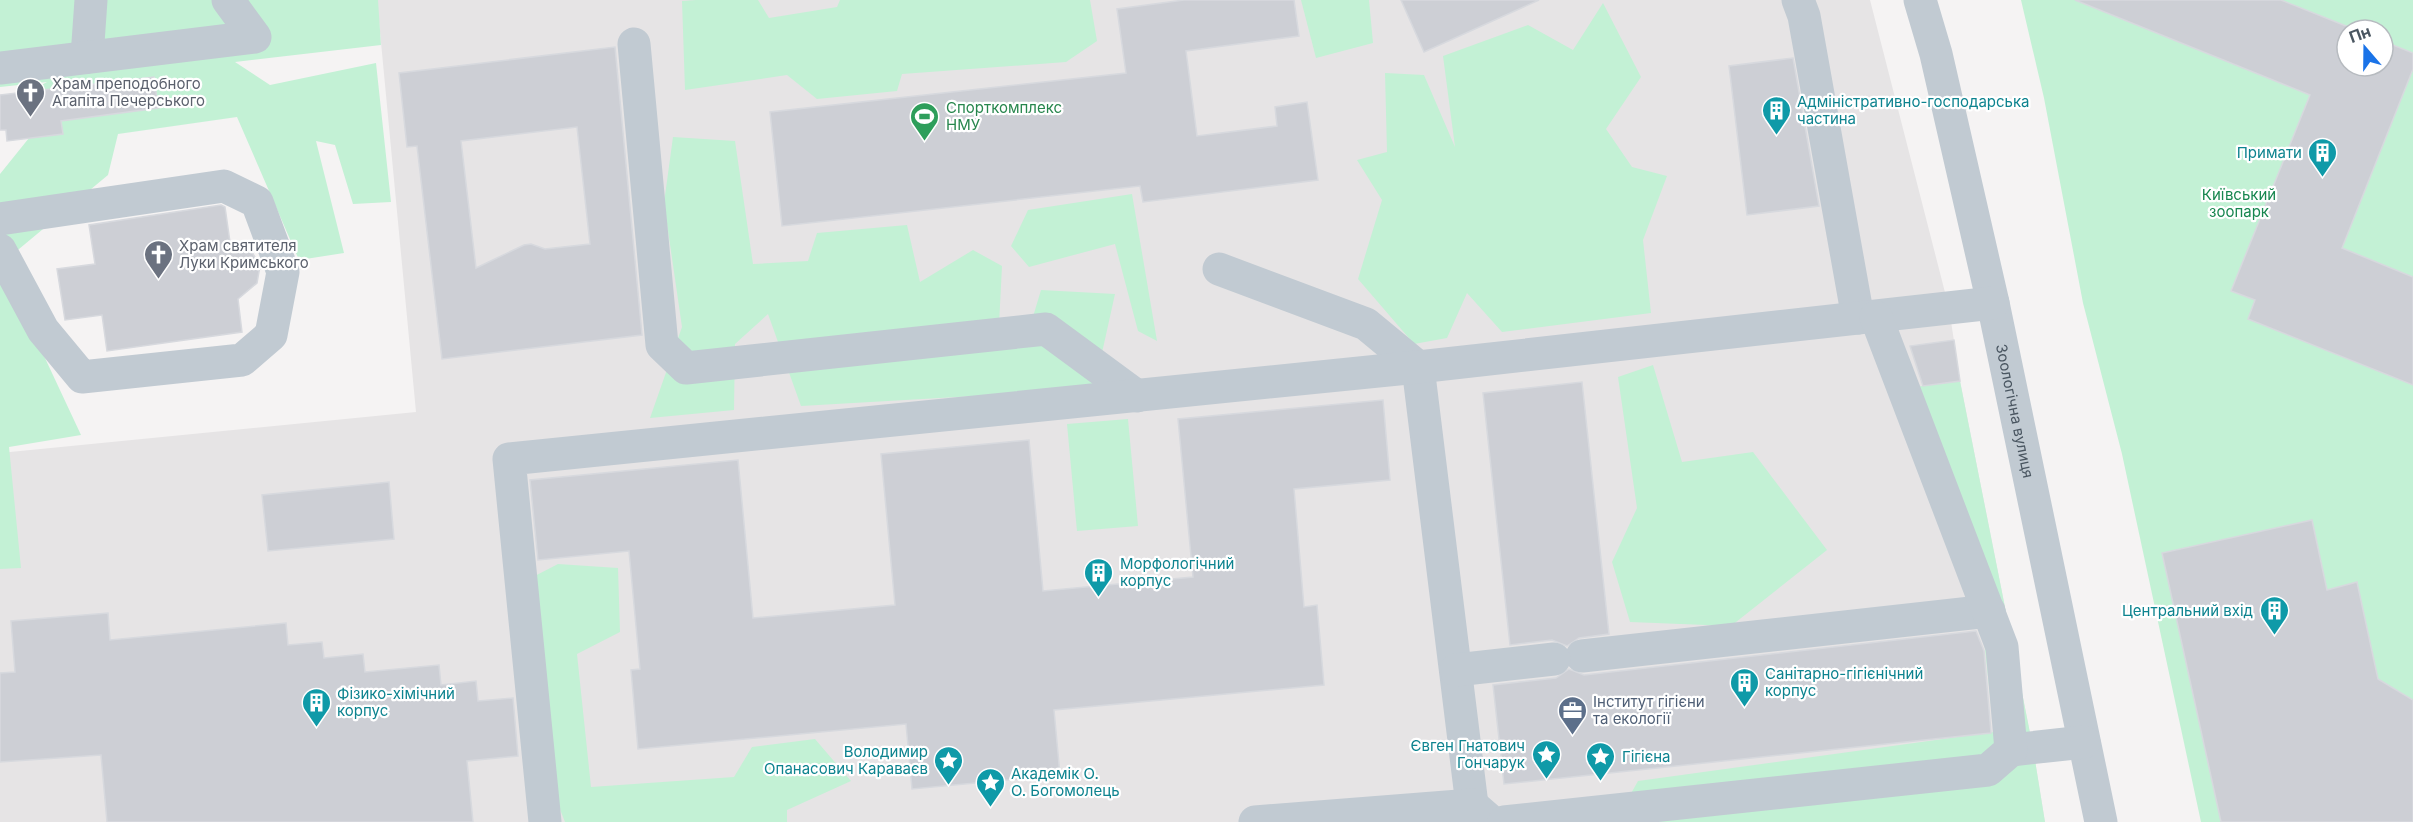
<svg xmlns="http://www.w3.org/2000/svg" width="2413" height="822" font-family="Inter,sans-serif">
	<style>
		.education { fill: #e6e4e5 }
		.green { fill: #c3f1d5; fill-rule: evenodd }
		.building { fill: #cdcfd5; stroke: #d7d9de; stroke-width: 1.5; fill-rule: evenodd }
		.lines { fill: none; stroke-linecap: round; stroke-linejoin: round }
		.minor { stroke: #c1cad2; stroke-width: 33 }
		.labels { text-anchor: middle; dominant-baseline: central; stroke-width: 4.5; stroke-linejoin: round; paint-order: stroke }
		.worship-label { font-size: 15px; fill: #5b616d; stroke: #fff; text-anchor: start }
		.culture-label { font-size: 15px; fill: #0d838f; stroke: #fff; text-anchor: start }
		.leisure-label { font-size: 15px; fill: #27864d; stroke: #fff; text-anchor: start }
		.park-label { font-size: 15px; fill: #17864f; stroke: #fff }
		.street-label { font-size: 15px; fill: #4a5661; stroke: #fff }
		.service-label { font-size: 15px; fill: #4e5e75; stroke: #fff; text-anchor: start }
	</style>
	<rect width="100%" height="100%" fill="#f5f3f3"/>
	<polygon class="education" points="377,0 1870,0 1949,308 1960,381 2033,748 2045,822 0,822 0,453 416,412"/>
	<g class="green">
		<polygon points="0,0 378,0 381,45 235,62 270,85 376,63 391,202 353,204 335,145 316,141 344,253 299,260 237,117 118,134 108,175 1,264 81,435 9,447 21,568 0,569 0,174 29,138 34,89 47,82 0,87"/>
		<polygon points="696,0 758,0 769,18 837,7 840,0 1090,0 1097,41 1066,62 902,74 897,91 817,99 787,75 685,90 682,1"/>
		<polygon points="1301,0 1369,0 1373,43 1316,58"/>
		<path d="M 2021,0 L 2413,0 L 2413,822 L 2201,822 L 2122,454 L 2083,303 L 2044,98 ZM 2347,30 L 2383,30 L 2383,66 L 2347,66 Z"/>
		<polygon points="1603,3 1641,77 1606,129 1632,167 1667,176 1643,240 1651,313 1502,332 1467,293 1447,338 1414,344 1358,279 1382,200 1357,160 1387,152 1385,73 1424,75 1455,147 1443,56 1528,25 1573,50"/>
		<polygon points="673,137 735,141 753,264 808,261 817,233 907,225 920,282 973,250 1002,266 999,325 1032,320 1041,290 1115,294 1094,389 801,406 768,314 735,344 734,410 650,418 682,327 664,203"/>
		<polygon points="1132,194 1157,341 1138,331 1115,244 1029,267 1011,246 1028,210"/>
		<polygon points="1653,365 1682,462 1753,452 1827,550 1731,626 1630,622 1612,562 1637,508 1618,377"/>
		<polygon points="1960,381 2033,748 2045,822 1615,822 1638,781 1994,732 1983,631 1915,387"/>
		<polygon points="1128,419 1138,526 1077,531 1067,424"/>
		<polygon points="558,564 618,568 620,632 577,654 591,787 734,777 752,747 815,739 851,781 787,810 787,822 565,822 548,779 527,580"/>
	</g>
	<g class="building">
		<polygon points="1184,0 1294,0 1299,36 1186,51 1197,136 1277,126 1275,107 1307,102 1318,180 1143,202 1140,186 782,226 770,112 1126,73 1117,9"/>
		<polygon points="1401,0 1539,0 1424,52"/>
		<polygon points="2075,0 2281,0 2356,30 2347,30 2347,66 2383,66 2383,41 2413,53 2413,69 2342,248 2413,277 2413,385 2248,319 2255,300 2231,291 2310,95"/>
		<path d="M 615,47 L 642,335 L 442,359 L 417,146 L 407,147 L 399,73 ZM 577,127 L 590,244 L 545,249 L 531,244 L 524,245 L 476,268 L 461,141 Z"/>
		<polygon points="1793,58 1819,206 1747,215 1729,66"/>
		<polygon points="154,77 158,108 61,121 63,134 7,141 6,130 0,130 0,95"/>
		<polygon points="221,205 225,207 230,242 252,252 260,266 257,283 238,299 242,332 107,351 102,315 65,320 57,269 95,264 89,225"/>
		<polygon points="1954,340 1960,381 1923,386 1910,346"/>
		<polygon points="1582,382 1609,634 1579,638 1567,646 1552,640 1510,645 1483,393"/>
		<polygon points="1383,400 1390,480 1294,489 1304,607 1317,605 1324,685 1054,710 1060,775 912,789 906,724 638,749 631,670 640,669 629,551 538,560 530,480 738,460 753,618 895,605 881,454 1029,440 1043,591 1193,577 1178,419"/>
		<polygon points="389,482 394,539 268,551 262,495"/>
		<polygon points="2312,520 2327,590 2357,582 2378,679 2413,700 2413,822 2221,822 2162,553"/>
		<polygon points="108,613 110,640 286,623 288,645 322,642 324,658 363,654 365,672 439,665 441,685 476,681 478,701 513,698 518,756 467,761 473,822 107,822 101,755 0,762 0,673 15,672 11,621"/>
		<polygon points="1976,631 1984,651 1991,733 1504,784 1493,685 1556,678 1569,669 1584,675"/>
	</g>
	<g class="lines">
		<g class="minor">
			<polyline points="1798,0 1804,16 1858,318"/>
			<path id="s1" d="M 1920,0 L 1936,54 L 1993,303 L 2101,822"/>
			<polyline points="634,44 662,345 686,368 1046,329 1137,396"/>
			<polyline points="87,57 91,0"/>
			<polyline points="0,68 255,37 228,0"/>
			<polyline points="0,219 224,186 257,202 283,272 271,335 242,360 82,377 43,330 0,250"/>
			<polyline points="1219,269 1366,324 1418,367 1472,805"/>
			<polyline points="1582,656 1989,611"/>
			<polyline points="1456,670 1554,659"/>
			<polyline points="2011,750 2084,742"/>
			<polyline points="545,822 509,459 1418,367 1993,303"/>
			<polyline points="1255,822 1472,805 1487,818"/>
			<polyline points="1504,822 1988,770 2011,750 2002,647 1876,317"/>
		</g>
	</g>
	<defs>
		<symbol id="church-pin" viewBox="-11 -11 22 30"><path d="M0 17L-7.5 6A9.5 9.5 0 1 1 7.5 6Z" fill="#6b7280" stroke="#fff"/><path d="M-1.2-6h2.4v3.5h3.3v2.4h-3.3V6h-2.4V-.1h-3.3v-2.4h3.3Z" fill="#fff"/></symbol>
		<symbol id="building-pin" viewBox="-11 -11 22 30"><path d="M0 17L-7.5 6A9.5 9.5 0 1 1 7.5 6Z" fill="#0f9aa8" stroke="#fff"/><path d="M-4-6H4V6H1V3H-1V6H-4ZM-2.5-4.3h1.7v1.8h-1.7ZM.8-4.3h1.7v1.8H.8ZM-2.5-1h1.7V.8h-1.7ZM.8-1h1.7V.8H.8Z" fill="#fff"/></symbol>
		<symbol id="stadium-pin" viewBox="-11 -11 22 30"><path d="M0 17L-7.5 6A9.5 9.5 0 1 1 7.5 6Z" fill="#2e9e5b" stroke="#fff"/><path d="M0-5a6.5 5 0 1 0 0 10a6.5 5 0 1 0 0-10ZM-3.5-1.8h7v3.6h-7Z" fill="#fff"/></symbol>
		<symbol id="office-pin" viewBox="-11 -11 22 30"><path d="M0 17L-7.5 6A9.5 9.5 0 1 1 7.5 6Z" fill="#5c6f8a" stroke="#fff"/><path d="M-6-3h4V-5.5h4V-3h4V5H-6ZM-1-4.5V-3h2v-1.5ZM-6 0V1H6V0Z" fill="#fff"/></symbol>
		<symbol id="sight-pin" viewBox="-11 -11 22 30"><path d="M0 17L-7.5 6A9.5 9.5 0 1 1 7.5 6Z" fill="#0f9aa8" stroke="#fff"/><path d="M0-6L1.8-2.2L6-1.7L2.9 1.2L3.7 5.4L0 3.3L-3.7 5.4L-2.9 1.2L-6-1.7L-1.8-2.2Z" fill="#fff"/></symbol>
	</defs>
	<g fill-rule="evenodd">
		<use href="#church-pin" x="14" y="76" width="33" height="45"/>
		<use href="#building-pin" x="1760" y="94" width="33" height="45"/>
		<use href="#stadium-pin" x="908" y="100" width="33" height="45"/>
		<use href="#building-pin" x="2306" y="136" width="33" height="45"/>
		<use href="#church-pin" x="142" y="238" width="33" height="45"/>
		<use href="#building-pin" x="1082" y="556" width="33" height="45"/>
		<use href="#building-pin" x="2258" y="594" width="33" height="45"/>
		<use href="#building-pin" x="1728" y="666" width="33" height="45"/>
		<use href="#building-pin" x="300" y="686" width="33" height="45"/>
		<use href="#office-pin" x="1556" y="694" width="33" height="45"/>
		<use href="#sight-pin" x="1530" y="738" width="33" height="45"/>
		<use href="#sight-pin" x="1584" y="740" width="33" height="45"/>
		<use href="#sight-pin" x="932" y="744" width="33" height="45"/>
		<use href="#sight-pin" x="974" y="766" width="33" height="45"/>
	</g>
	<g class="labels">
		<g class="worship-label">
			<text x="52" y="83">Храм преподобного<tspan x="52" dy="17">Агапіта Печерського</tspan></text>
			<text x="179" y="245">Храм святителя<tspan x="179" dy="17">Луки Кримського</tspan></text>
		</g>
		<g class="culture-label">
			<text x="1797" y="101">Адміністративно-господарська<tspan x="1797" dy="17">частина</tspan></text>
			<text x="2302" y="152" text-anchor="end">Примати</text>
			<text x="1120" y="563">Морфологічний<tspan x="1120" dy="17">корпус</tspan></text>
			<text x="2253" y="610" text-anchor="end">Центральний вхід</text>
			<text x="1765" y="673">Санітарно-гігієнічний<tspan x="1765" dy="17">корпус</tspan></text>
			<text x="337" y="693">Фізико-хімічний<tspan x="337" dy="17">корпус</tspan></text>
			<text x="1525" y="745" text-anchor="end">Євген Гнатович<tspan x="1525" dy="17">Гончарук</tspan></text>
			<text x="928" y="751" text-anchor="end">Володимир<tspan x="928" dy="17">Опанасович Караваєв</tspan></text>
			<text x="1622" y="756">Гігієна</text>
			<text x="1011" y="773">Академік О.<tspan x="1011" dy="17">О. Богомолець</tspan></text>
		</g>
		<g class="leisure-label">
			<text x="946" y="107">Спорткомплекс<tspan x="946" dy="17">НМУ</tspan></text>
		</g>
		<g class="park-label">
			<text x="2239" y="194">Київський<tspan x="2239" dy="17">зоопарк</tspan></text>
		</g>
		<g class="street-label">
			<text stroke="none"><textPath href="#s1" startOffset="422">Зоологічна вулиця</textPath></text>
		</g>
		<g class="service-label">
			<text x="1593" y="701">Інститут гігієни<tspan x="1593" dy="17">та екології</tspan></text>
		</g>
	</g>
	<g transform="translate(2365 48) rotate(340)"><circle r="28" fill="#ffffff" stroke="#b7bbc0" stroke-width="1.5"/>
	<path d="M0-4.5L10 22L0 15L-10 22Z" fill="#1a73e8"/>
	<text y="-9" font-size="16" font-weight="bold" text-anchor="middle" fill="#4a5661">Пн</text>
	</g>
</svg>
